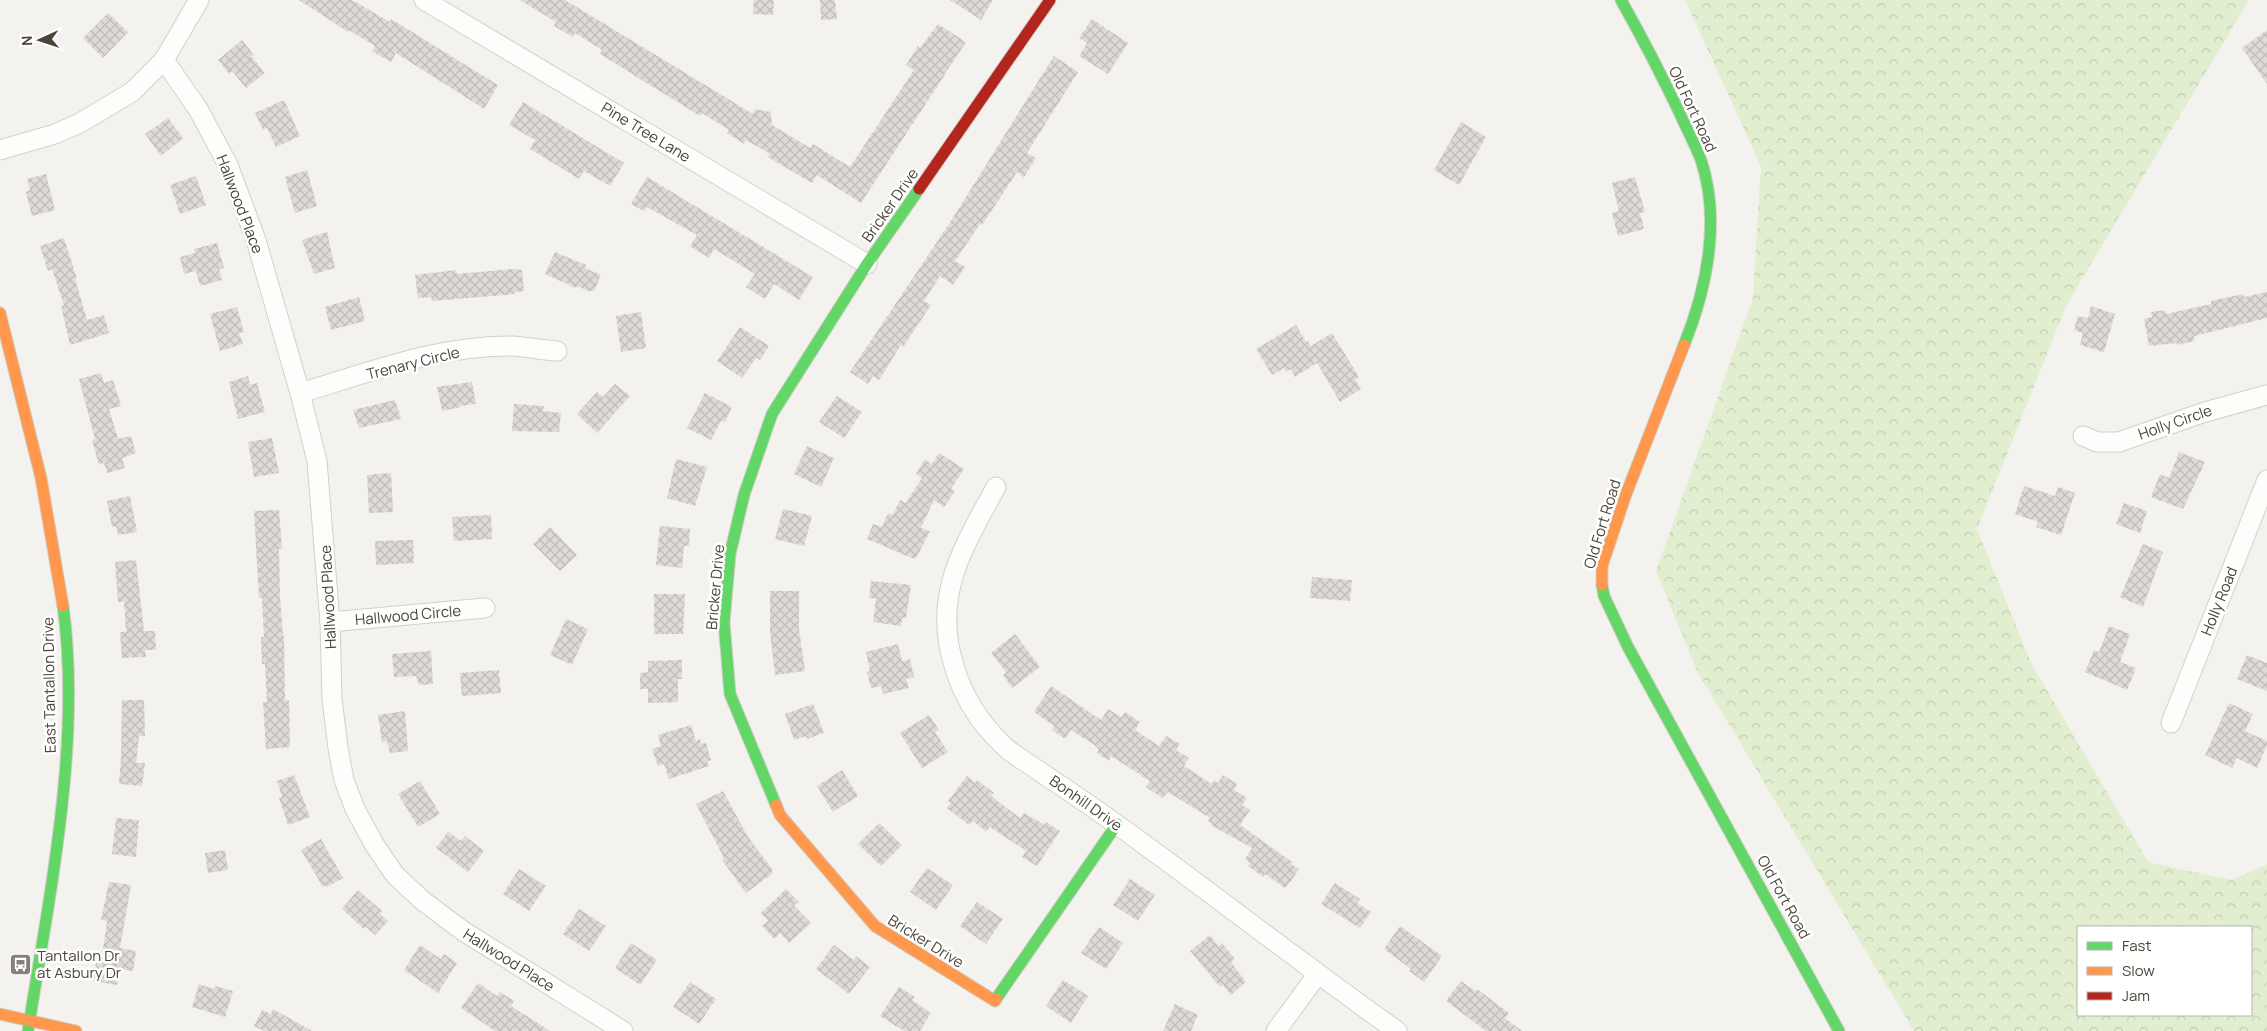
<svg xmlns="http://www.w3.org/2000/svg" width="2267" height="1031" font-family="Manrope,sans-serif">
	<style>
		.forest { fill: url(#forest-crowns); fill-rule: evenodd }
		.building { fill: url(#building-cross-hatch) }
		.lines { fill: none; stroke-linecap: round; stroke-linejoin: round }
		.street-casing { stroke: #d2d0cb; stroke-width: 21 }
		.fast-casing { stroke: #d3cfc5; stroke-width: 13 }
		.slow-casing { stroke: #d3cfc5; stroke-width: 13 }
		.jam-casing { stroke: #d3cfc5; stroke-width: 13 }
		.street { stroke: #fdfdfc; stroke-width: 19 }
		.fast { stroke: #63d668; stroke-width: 11 }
		.slow { stroke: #ff974d; stroke-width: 11 }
		.jam { stroke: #b3261e; stroke-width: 11 }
		.labels { text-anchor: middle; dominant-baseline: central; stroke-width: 5; stroke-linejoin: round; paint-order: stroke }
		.street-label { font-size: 15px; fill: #4b4439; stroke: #fff }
		.poi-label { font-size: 15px; fill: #4b4439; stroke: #fff; text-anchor: start }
	</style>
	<defs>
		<pattern id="forest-crowns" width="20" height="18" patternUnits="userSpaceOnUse" patternTransform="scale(1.25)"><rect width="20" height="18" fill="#e1eecf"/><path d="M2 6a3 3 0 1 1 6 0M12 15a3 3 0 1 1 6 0" fill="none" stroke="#c3cdb2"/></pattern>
		<pattern id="building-cross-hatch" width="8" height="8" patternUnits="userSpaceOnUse" patternTransform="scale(1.25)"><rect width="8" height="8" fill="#dedbd6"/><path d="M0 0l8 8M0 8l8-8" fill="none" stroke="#c0bdb8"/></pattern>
	</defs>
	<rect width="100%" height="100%" fill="#f4f2ee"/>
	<path class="forest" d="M 1685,0 L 2249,0 L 2067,304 L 1977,529 L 2031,663 L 2148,862 L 2232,880 L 2267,864 L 2267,1031 L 1914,1031 L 1698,673 L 1656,571 L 1753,298 L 1761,166 ZM 2078,927 L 2251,927 L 2251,1015 L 2078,1015 Z"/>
	<g class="building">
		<polygon points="299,0 352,0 390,22 391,19 498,85 484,109 396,53 391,62 372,51 375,46 349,30 348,32"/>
		<polygon points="520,0 565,0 753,114 755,109 771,112 772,125 810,148 813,144 850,167 914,70 906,65 918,46 920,48 938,24 966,42 861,203 817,175 812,183 768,157 770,154 746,140 744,144 727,133 729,130 702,113 700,116 645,82 600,54 602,50 575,33 573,37 554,26 556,22"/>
		<polygon points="754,0 774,0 773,15 753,14"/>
		<polygon points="820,0 835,0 837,19 821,20"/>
		<polygon points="950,0 993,0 981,20"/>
		<polygon points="108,13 128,32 103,58 83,38"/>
		<polygon points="1092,19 1128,43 1108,74 1079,56 1087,43 1079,38"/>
		<polygon points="2267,30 2267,84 2242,48"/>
		<polygon points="242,40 254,55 251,56 265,73 246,88 232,71 229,74 218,60"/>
		<polygon points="1054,56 1078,72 1027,153 1036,158 1024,177 1017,172 982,225 980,224 955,261 965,267 953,285 940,276 924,301 931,305 903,347 901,345 879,380 873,376 868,384 850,372 951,221"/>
		<polygon points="284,100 300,136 276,147 267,128 263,130 255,113"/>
		<polygon points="523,102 624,163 610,186 584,171 579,179 530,149 535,140 509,125"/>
		<polygon points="168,118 183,138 161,156 145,134"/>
		<polygon points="1461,122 1486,137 1459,185 1434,170"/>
		<polygon points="307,170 317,206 295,213 285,177"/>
		<polygon points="46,174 55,210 32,216 26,192 30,190 27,179"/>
		<polygon points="196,176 206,205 180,214 170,185"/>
		<polygon points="647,177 813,277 799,300 774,284 765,299 746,287 755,274 714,249 709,258 690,246 697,235 647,207 644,211 631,204"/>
		<polygon points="1635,177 1645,212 1640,213 1644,229 1618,236 1612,213 1619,211 1612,183"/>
		<polygon points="327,232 335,268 314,274 302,240"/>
		<polygon points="64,238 77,279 75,279 87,320 104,315 109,333 70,345 61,306 64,305 52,269 48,271 40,246"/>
		<polygon points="217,243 224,268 219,269 222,280 200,286 196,271 184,274 180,257 195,253 194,249"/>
		<polygon points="555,252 586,265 585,268 601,275 594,291 588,291 577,286 576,288 545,274"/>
		<polygon points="513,269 522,270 524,291 515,292 515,294 432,301 431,297 418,298 415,275 456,270 457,274"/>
		<polygon points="2267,292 2267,318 2194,336 2195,341 2177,345 2177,343 2149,346 2144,319 2152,317 2151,312 2165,310 2166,314 2211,304 2211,301 2243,294 2244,297"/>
		<polygon points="359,297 365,321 331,330 325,307"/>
		<polygon points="2091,306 2115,314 2104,352 2080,345 2083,333 2074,330 2078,316 2088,318"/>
		<polygon points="237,307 244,332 239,333 243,344 220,351 210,314"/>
		<polygon points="641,312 646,348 621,352 616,316"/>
		<polygon points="1296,325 1306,342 1308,341 1311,346 1332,333 1359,377 1355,379 1361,389 1340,402 1317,363 1295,377 1291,369 1286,372 1284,368 1272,375 1256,349"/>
		<polygon points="740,327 769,346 760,360 756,358 742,378 717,361"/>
		<polygon points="101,373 104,383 113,380 121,406 109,409 118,439 131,436 136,453 122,458 125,468 107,473 104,463 99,465 92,440 95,439 79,379"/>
		<polygon points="248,376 250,385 257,383 265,412 238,419 229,382"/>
		<polygon points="472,382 476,404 460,406 461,407 442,411 437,387"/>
		<polygon points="615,384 630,396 597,433 577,414 597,392 603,397"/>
		<polygon points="705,393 732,407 725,422 721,421 711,440 687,428"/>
		<polygon points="837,396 862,412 844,438 819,422"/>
		<polygon points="395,400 401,419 359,428 353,410"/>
		<polygon points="514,404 544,406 543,411 561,413 559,432 512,431"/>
		<polygon points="272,438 279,473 254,477 248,442"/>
		<polygon points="807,446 834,458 821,487 794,474"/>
		<polygon points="2179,452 2205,462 2183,509 2151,497 2160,474 2169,478"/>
		<polygon points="939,453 964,469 951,489 955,491 944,507 934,500 921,528 930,531 918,555 914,559 867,539 873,524 882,527 888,513 893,515 900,500 906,503 922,478 916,474 925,459 932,464"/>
		<polygon points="676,459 707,467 695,506 667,498"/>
		<polygon points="391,473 393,512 369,513 367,475"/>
		<polygon points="2024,486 2055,496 2058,487 2075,493 2061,535 2036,527 2038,522 2015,514"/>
		<polygon points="130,496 137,532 118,535 116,526 112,527 107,501"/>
		<polygon points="2124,503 2147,511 2140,533 2116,524"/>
		<polygon points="783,509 812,516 804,546 775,539"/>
		<polygon points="279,510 282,548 279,549 280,597 283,636 284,636 285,700 289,700 290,747 266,749 263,702 267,702 265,664 262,664 261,637 264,637 262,598 259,598 254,511"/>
		<polygon points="491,515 492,539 454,541 452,517"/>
		<polygon points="660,526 690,529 689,546 684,546 682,568 656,565"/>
		<polygon points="550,527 577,555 560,571 533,544"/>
		<polygon points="413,540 414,563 376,565 375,541"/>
		<polygon points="2143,544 2163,552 2143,607 2120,597"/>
		<polygon points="136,560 144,631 155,631 156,650 145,650 146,657 122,658 120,632 126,632 124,601 118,602 115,562"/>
		<polygon points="1312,577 1352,580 1350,601 1310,598"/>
		<polygon points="871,581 911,585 906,618 902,618 901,626 873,622 876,599 869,598"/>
		<polygon points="770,591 799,591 799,629 805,671 775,675 770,632"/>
		<polygon points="654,594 685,594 683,634 654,634"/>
		<polygon points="566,619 588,629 572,665 550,655"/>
		<polygon points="2109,626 2130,634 2120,662 2136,668 2127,690 2085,672 2094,650 2099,652"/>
		<polygon points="1015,634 1040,667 1012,688 1003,675 1006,673 1003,668 991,653"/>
		<polygon points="898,644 902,661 910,659 914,677 906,679 909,688 883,694 881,686 871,688 867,672 870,671 866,652"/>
		<polygon points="431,651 433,684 419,685 416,676 394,677 392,654"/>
		<polygon points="2247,655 2267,663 2267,691 2237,679"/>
		<polygon points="682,660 682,679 678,679 678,702 648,703 648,689 640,689 640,673 648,672 648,661"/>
		<polygon points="499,670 501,693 462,696 460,673"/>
		<polygon points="1051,686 1101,720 1108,709 1121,717 1125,712 1140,722 1135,730 1159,746 1166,736 1180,744 1176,750 1189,758 1184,766 1212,784 1214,780 1218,783 1223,775 1237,784 1234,790 1247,798 1242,805 1250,810 1240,825 1292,862 1291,864 1299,869 1291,881 1285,888 1265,874 1263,877 1248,866 1250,863 1245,859 1252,848 1211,825 1212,824 1208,821 1210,818 1168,792 1162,798 1146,787 1150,781 1111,756 1109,761 1097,753 1099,750 1096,746 1071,730 1065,739 1052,730 1054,726 1034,712"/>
		<polygon points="122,700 144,700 145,736 139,736 136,763 145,763 142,786 119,784 121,757"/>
		<polygon points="2229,703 2253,714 2245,731 2267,741 2267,745 2257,768 2237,758 2232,768 2205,755"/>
		<polygon points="813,704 824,733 807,739 806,736 794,740 785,714"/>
		<polygon points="405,711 408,751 390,753 387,741 382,742 378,715"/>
		<polygon points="929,715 939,730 935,732 948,752 922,768 900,733"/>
		<polygon points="691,725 696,741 700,739 701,744 706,743 711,760 707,762 709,766 669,779 664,764 658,766 652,749 661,746 658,735"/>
		<polygon points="842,770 858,796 833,812 817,786"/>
		<polygon points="294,775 310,817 288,825 279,798 282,797 277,781"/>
		<polygon points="967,776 975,783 977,780 994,793 991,796 1020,818 1024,813 1045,825 1046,822 1060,831 1037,866 1022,857 1026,851 990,827 986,832 973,821 969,825 947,808 951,803 948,801"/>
		<polygon points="420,781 440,814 418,827 398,794"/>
		<polygon points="723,791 748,837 772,869 772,874 746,893 722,860 724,858 696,804"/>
		<polygon points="116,818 139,820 136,857 112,854"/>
		<polygon points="879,823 902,845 881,866 858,844"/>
		<polygon points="448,832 461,841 465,836 484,851 468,872 436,848"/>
		<polygon points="321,839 343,878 327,887 325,885 323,887 301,850"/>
		<polygon points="225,850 228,870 208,873 205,853"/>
		<polygon points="927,868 953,885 936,910 910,892"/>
		<polygon points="519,869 546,886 529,911 503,894"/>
		<polygon points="1130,879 1155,895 1138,921 1113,905"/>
		<polygon points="109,882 131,885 120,948 136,951 133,971 119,969 117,985 93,981 97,956 102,956 107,921 101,920"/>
		<polygon points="1335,883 1360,899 1357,903 1371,912 1360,928 1321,904"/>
		<polygon points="786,889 799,902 794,905 811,923 789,943 780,933 774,939 762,926 768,921 761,913"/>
		<polygon points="358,890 382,911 380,914 388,921 375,935 366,927 364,929 342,909"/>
		<polygon points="977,902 1003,919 986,944 960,926"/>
		<polygon points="579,909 606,926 589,951 563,934"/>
		<polygon points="1400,926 1442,956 1424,982 1409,971 1411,969 1384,949"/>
		<polygon points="1099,927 1123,943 1106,969 1081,953"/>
		<polygon points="1210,935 1218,946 1222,943 1235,959 1231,962 1246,982 1231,995 1223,985 1220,987 1190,951"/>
		<polygon points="631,943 657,960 640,985 615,968"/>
		<polygon points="420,945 441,959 444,954 457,963 438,993 404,970"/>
		<polygon points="834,945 854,960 856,956 870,967 849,994 816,969"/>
		<polygon points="1063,980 1088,996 1071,1023 1046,1006"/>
		<polygon points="1461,981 1475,991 1477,989 1509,1013 1505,1018 1522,1031 1486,1031 1446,1001"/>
		<polygon points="690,982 716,999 699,1024 673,1007"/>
		<polygon points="478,983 497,996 500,992 514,1001 511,1006 550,1031 495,1031 461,1008"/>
		<polygon points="199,984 214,989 215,986 233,991 225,1017 192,1007"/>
		<polygon points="899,987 915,997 912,1000 931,1013 920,1031 904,1031 880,1016"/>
		<polygon points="1175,1004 1198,1015 1191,1031 1163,1031"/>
		<polygon points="273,1009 312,1031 264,1031 254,1026 262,1010 271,1014"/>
	</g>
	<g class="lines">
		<defs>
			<g id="street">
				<polyline points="424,0 867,264"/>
				<polyline points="164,60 198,109 228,165 256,240 300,393 317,461 330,622 332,699 338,748 344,780 355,809 374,844 395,875 423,901 463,931 623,1031"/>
				<polyline points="0,150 55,134 80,123 132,92 164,60 199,0"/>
				<path d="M 300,393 C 368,373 439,345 512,346 C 527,347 542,350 557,351"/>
				<polyline points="2083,436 2097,442 2119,442 2205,412 2267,395"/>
				<path d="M 996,487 C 963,548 931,596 955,669 C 964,698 980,723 1002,744 C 1011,754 1025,761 1036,769 C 1063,787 1090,805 1116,824 C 1211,892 1302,964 1397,1031"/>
				<polyline points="330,622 485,608"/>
				<polyline points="2171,723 2267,480"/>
				<polyline points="1276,1031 1317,975"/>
			</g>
			<g id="fast">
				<path d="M 1621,0 C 1643,39 1663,78 1682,118 C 1688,132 1696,146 1701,160 C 1721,220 1707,288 1684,345"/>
				<polyline points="1602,585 1604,596 1628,647 1839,1031"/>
				<polyline points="776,805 730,694 724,622 730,554 744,495 772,414 867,264 919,189"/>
				<polyline points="996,999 1117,824"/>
				<path d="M 28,1031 C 49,896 82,742 63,606"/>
			</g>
			<g id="slow">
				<polyline points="0,313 41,478 63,606"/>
				<polyline points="1602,585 1602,566 1625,497 1684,345"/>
				<polyline points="776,805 780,815 875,926 995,1001 996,999"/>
				<polyline points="0,1014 76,1031"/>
			</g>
			<polyline id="jam" points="919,189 1050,0"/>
		</defs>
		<use href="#street" class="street-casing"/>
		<use href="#fast" class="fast-casing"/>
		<use href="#slow" class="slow-casing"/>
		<use href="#jam" class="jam-casing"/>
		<use href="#street" class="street"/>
		<use href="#fast" class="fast"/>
		<use href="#slow" class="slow"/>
		<use href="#jam" class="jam"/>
	</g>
	<defs>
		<symbol id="bus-square" viewBox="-11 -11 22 22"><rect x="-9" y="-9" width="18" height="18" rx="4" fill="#868178" stroke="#fff"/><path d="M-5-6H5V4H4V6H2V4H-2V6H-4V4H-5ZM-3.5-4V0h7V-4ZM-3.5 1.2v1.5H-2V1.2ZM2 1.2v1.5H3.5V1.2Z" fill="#fff"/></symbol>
	</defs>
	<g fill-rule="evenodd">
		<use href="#bus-square" x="8" y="952" width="25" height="25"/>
	</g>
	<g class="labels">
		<g class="street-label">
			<text transform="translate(1693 109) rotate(65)">Old Fort Road</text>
			<text transform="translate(646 132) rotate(31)">Pine Tree Lane</text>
			<text transform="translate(240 204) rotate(69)">Hallwood Place</text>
			<text transform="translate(890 205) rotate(-55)">Bricker Drive</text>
			<text transform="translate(413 363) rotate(-14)">Trenary Circle</text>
			<text transform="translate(2175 422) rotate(-19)">Holly Circle</text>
			<text transform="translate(1602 524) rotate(-73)">Old Fort Road</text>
			<text transform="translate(715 587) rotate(-85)">Bricker Drive</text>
			<text transform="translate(328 597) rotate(-93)">Hallwood Place</text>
			<text transform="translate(2219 601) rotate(-68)">Holly Road</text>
			<text transform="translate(408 615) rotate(-5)">Hallwood Circle</text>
			<text transform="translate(49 685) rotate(-91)">East Tantallon Drive</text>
			<text transform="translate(1086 803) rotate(35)">Bonhill Drive</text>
			<text transform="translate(1784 897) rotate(61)">Old Fort Road</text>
			<text transform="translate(926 941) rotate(32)">Bricker Drive</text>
			<text transform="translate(509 960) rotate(32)">Hallwood Place</text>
		</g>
		<g class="poi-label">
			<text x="37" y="955">Tantallon Dr<tspan x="37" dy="17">at Asbury Dr</tspan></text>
		</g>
	</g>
	<rect x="2077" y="926" width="175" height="90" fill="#ffffff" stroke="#b7b4b0"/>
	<rect x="2087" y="942" width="25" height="8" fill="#63d668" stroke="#b7b4b0"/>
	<text x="2122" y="951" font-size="15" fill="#4b4439">Fast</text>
	<rect x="2087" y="967" width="25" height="8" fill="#ff974d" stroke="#b7b4b0"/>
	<text x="2122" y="976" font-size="15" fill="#4b4439">Slow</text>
	<rect x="2087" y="992" width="25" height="8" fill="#b3261e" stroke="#b7b4b0"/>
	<text x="2122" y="1001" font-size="15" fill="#4b4439">Jam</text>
	<g transform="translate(40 40) rotate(267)" stroke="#ffffff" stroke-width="4" paint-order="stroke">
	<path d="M0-4L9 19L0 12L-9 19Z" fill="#4b4439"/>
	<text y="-8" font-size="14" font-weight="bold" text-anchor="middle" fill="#4b4439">N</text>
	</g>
</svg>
